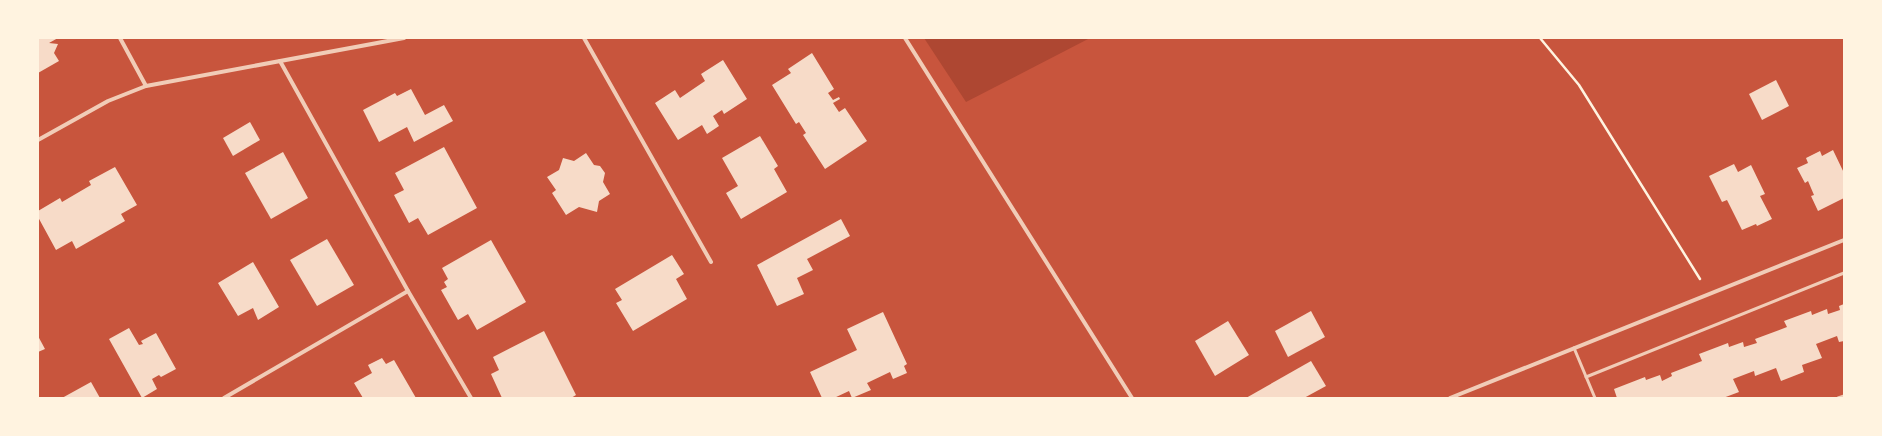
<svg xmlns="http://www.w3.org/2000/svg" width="1882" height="436" font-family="Cabin,sans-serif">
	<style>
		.green { fill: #ae4732 }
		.building { fill: #f7dbc8 }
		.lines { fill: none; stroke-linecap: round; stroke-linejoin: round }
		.path { stroke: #fff3e0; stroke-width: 2.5 }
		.service { stroke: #f1ccb7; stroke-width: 3 }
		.minor { stroke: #f1ccb7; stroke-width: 4 }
	</style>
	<rect width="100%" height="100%" fill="#c8553d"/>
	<polygon class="green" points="924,38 1090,38 966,102"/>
	<g class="building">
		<polygon points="38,38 58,38 49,43 58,44 54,53 59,61 38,73"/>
		<polygon points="812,53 834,89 828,93 833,100 839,97 840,99 833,103 839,112 845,108 867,141 825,169 803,135 806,133 799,122 796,124 772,85 791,73 788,69"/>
		<polygon points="723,60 747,99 724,114 722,110 713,116 719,126 707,134 702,125 678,140 655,103 675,90 680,98 705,81 701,74"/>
		<polygon points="1776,80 1789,106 1762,120 1749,94"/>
		<polygon points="411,89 425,115 444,105 453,121 414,142 407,127 379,142 363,110 395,93 397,96"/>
		<polygon points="250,122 260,140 233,156 223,138"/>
		<polygon points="760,136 778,166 774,169 787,192 741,219 726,193 738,186 722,158"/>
		<polygon points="444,147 477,208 428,235 418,218 409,223 394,195 404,190 395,173"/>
		<polygon points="1833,150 1844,173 1844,198 1818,211 1811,196 1814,195 1808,181 1805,183 1797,168 1808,163 1806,158 1820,151 1822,156"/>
		<polygon points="283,152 308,198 271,219 245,173"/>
		<polygon points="586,153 594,165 600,166 605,173 603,182 610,194 599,201 597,212 579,207 566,215 552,193 556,190 547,177 559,170 563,158 574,161"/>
		<polygon points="1734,164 1738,172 1751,165 1765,194 1760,196 1772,219 1757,226 1756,224 1742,230 1727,200 1722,202 1709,176"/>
		<polygon points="115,167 137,205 121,214 125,221 76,249 72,241 56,250 38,217 38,211 60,198 62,202 91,185 89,181"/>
		<polygon points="841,219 850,236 807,259 813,270 797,278 804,294 777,306 757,265"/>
		<polygon points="327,239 354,285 317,306 290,260"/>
		<polygon points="491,240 526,302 477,330 468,314 458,320 441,290 447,287 444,282 448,279 442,268"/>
		<polygon points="672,255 684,274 676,279 687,299 633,331 616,303 622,300 615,289"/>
		<polygon points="253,262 279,307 258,320 253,308 238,316 218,283"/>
		<polygon points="1844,304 1844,341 1839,342 1837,336 1816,344 1822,358 1802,365 1804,372 1781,381 1776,368 1755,376 1754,371 1733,379 1739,392 1723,398 1617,398 1614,389 1645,377 1646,380 1660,375 1662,381 1672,376 1671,373 1702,361 1699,354 1728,343 1729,347 1743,342 1744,347 1757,343 1755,339 1787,327 1784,321 1811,311 1812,315 1827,309 1828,314 1840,310 1839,306"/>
		<polygon points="1311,311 1325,337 1288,357 1275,331"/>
		<polygon points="883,312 907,364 904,366 907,373 893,379 890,372 867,383 871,390 852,398 849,391 834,398 822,398 810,372 857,350 847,329"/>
		<polygon points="1228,321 1249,355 1215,376 1195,341"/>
		<polygon points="129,328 139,345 143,344 141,341 156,333 176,369 161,377 159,375 152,379 157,389 142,398 109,339"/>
		<polygon points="544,331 576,395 571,398 502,398 491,374 499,370 493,357"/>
		<polygon points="38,336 45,349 38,352"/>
		<polygon points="382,358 386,364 394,360 416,398 363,398 354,383 372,373 368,365"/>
		<polygon points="1311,361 1326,386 1304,398 1246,398"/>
		<polygon points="91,382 100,398 62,398"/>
	</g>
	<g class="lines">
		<polyline class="path" points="1540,38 1579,85 1700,279"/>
		<g class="service">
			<polyline points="1574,348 1595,398"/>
			<polyline points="1586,377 1844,273"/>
			<polyline points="1838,398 1844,396"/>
		</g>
		<g class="minor">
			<polyline points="120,38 146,86"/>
			<polyline points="584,38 711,262"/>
			<polyline points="905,38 1132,398"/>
			<polyline points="280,61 408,291 471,398"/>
			<polyline points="38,140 108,101 146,86 404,38"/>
			<polyline points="224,398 408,291"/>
			<polyline points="1450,398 1844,240"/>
		</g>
	</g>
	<rect width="1882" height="436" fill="none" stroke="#fff3e0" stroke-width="78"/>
</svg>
